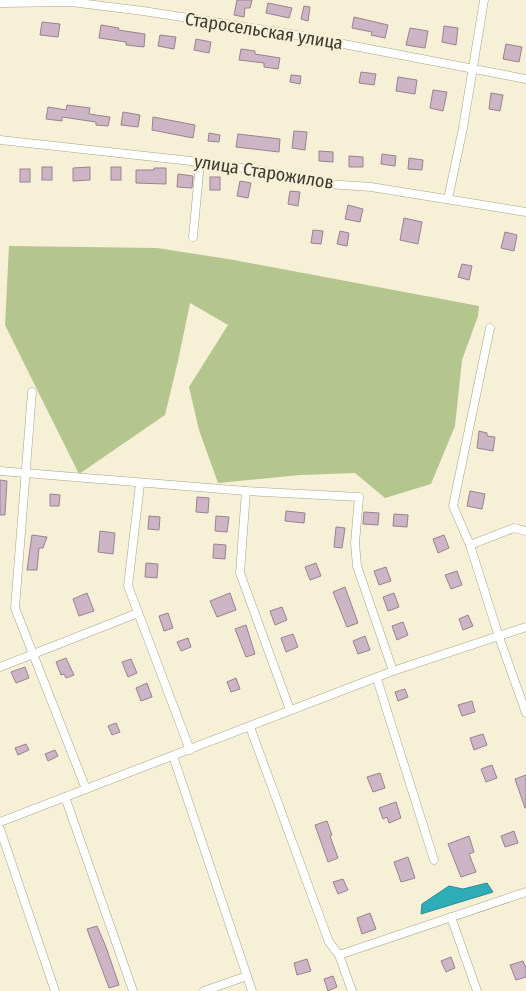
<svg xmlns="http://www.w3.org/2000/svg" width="526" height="991" font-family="'Fira Sans Condensed',sans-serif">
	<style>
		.green { fill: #b4c58d }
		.water { fill: #2eadb9; stroke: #328a8f }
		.building { fill: #cdb5c5; stroke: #988291 }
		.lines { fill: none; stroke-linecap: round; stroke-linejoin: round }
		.minor-casing { stroke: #a7a28a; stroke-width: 9 }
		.minor { stroke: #fff; stroke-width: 8 }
		.labels { text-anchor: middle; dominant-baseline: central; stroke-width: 4.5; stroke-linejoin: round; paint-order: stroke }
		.street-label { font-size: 18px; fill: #3a382e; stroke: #f6f0d6 }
	</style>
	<rect width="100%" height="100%" fill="#f6f0d6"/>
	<polygon class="green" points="9,246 157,248 234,260 479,306 478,316 462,360 455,426 431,484 385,498 355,473 300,475 218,483 199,430 189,387 228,325 190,303 178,361 165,415 79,474 5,325"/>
	<polygon class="water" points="487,883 493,892 421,914 422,904 449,886 463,889"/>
	<g class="building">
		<polygon points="237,0 252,0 250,8 245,8 244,17 234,15"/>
		<polygon points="268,3 292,8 289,18 266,13"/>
		<polygon points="304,6 310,7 308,21 301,19"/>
		<polygon points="354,17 388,25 385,38 371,35 372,32 352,28"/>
		<polygon points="42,22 60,24 58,37 40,35"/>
		<polygon points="101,25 119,28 118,30 145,34 144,47 126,45 126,42 99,38"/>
		<polygon points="444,26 458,28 456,45 442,42"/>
		<polygon points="410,28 428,31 425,48 406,45"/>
		<polygon points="160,35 176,37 174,49 158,46"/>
		<polygon points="196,39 211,42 209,53 194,50"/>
		<polygon points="506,44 522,47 519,62 503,59"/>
		<polygon points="241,49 255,51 255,54 280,58 278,69 264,67 264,63 239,60"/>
		<polygon points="361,72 376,74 374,85 359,83"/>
		<polygon points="291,75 301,76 300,84 290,82"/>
		<polygon points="398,77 417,80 415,94 396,91"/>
		<polygon points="433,90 447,92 443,111 430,108"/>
		<polygon points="491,93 503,95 500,111 489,109"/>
		<polygon points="67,105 90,108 89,114 110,117 108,126 96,125 96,122 62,117 62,121 46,119 48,107 66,110"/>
		<polygon points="123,112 140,115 138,127 121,125"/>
		<polygon points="153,117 195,125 193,138 152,130"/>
		<polygon points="294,131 307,132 305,150 292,148"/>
		<polygon points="209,133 220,135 219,142 208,141"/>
		<polygon points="238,134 280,139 279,152 236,147"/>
		<polygon points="319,151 333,152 333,162 319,161"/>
		<polygon points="382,154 396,156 395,166 381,164"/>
		<polygon points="349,156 363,157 363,167 349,167"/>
		<polygon points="409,158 423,160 422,170 408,169"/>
		<rect x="42" y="167" width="10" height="13"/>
		<polygon points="90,167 90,180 73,181 73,168"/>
		<rect x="111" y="167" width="10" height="13"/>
		<polygon points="154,168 166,168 166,184 136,183 136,170 154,170"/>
		<rect x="20" y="169" width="10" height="13"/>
		<polygon points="178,174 193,176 192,188 177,187"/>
		<rect x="210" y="177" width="10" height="13"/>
		<polygon points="240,181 251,183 248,198 237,196"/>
		<polygon points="290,191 300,192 298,206 288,204"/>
		<polygon points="348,205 363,209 360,222 345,219"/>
		<polygon points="404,218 422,222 418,244 400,240"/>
		<polygon points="313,230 323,231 321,244 311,243"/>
		<polygon points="340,231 349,233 347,246 337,244"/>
		<polygon points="505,232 517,235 514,251 501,248"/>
		<polygon points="462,264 472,266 469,280 458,277"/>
		<polygon points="479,431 487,433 487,436 495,437 493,451 477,448"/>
		<polygon points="0,480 7,481 5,515 0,515"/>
		<polygon points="470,491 485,494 482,509 467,506"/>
		<polygon points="50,494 60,495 59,506 50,506"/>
		<polygon points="197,497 209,498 208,513 196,512"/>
		<polygon points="286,511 305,513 304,523 285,521"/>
		<polygon points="364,512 379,513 378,525 363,524"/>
		<polygon points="394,514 408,515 407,527 393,526"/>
		<polygon points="149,516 160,517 159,530 148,529"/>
		<polygon points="216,516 229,517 227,532 215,531"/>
		<polygon points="336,527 345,528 342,548 334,547"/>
		<polygon points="100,531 115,533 113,554 98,552"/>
		<polygon points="32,535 47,537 43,548 39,548 37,570 27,570"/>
		<polygon points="444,535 449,548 438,553 433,539"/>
		<polygon points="214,544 226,545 225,559 213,558"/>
		<polygon points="146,563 158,564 157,578 145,577"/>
		<polygon points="316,563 321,576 310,580 305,567"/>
		<polygon points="386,567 391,581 379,585 374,571"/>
		<polygon points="457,571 462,585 451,589 445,575"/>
		<polygon points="345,587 358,623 347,627 333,592"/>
		<polygon points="87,593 94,611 79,616 73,599"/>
		<polygon points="230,593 236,610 217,617 210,601"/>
		<polygon points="394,593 399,607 388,611 383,597"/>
		<polygon points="282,607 287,620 275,625 270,611"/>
		<polygon points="168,613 173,628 164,631 159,616"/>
		<polygon points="468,615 473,626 463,630 459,619"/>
		<polygon points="403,622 408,635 397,640 392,626"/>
		<polygon points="246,625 255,654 246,657 235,629"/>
		<polygon points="293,634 298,647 286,652 281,638"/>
		<polygon points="365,636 370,650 358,654 353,641"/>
		<polygon points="188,638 191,647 181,651 177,642"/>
		<polygon points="66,658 74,675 66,678 64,674 61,675 56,662"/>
		<polygon points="131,659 137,673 128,677 122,662"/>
		<polygon points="25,667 29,678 16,683 11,672"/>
		<polygon points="236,678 240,689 231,692 227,682"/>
		<polygon points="147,683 152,697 141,701 136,688"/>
		<polygon points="405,689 408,697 398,701 395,692"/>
		<polygon points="472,701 475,712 462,716 458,705"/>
		<polygon points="116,723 120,732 112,735 108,726"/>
		<polygon points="483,734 487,745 474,750 470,738"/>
		<polygon points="26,744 29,750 18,755 15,748"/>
		<polygon points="55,750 58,756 48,761 45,754"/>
		<polygon points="492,765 497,778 486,782 481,769"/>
		<polygon points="380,773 385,788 373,792 367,777"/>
		<polygon points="526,775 526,808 525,808 515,779"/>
		<polygon points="396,802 401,818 389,823 387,817 383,819 379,808"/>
		<polygon points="327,821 332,835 330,836 338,858 328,862 315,825"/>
		<polygon points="514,831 518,843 505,847 501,836"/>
		<polygon points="469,836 474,852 469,854 476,872 461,877 448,844"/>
		<polygon points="408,857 415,878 401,882 394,862"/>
		<polygon points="343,879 348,890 338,894 333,882"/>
		<polygon points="370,913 376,929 362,934 357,918"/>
		<polygon points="97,926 106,947 119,985 109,988 87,929"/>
		<polygon points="451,957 455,968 446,972 441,961"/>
		<polygon points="307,959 311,971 297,975 294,963"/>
		<polygon points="523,961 526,968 526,977 516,980 510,965"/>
		<polygon points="333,976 337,987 328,991 324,979"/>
	</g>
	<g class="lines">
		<defs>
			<g id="minor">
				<polyline points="0,3 71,2 143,11 291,34 526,79"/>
				<polyline points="0,140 200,162 258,170 327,184 371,187 526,212"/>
				<polyline points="448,199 463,128 484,0"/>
				<polyline points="193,237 200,162"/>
				<polyline points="490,328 453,506 470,545 499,637 526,713"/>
				<polyline points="32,392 15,608 86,789"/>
				<polyline points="0,471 246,491 359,497 355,543 357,566 393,671"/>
				<polyline points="140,484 128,586 190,750"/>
				<polyline points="246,491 240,573 290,710"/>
				<polyline points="470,545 514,528 526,531"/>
				<polyline points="0,667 138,613"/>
				<polyline points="377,679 434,860"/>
				<polyline points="250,727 329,942 339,955 352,991"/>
				<polyline points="173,756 252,991"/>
				<polyline points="65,797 133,991"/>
				<polyline points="0,822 393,671 526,627"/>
				<polyline points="0,829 55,991"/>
				<polyline points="451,917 477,991"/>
				<polyline points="339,955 526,892"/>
				<polyline points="204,991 247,976"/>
			</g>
		</defs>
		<use href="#minor" class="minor-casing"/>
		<use href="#minor" class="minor"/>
	</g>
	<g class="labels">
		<g class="street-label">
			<text transform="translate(264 31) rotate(9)">Старосельская улица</text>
			<text transform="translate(264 172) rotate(9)">улица Старожилов</text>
		</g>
	</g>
</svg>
